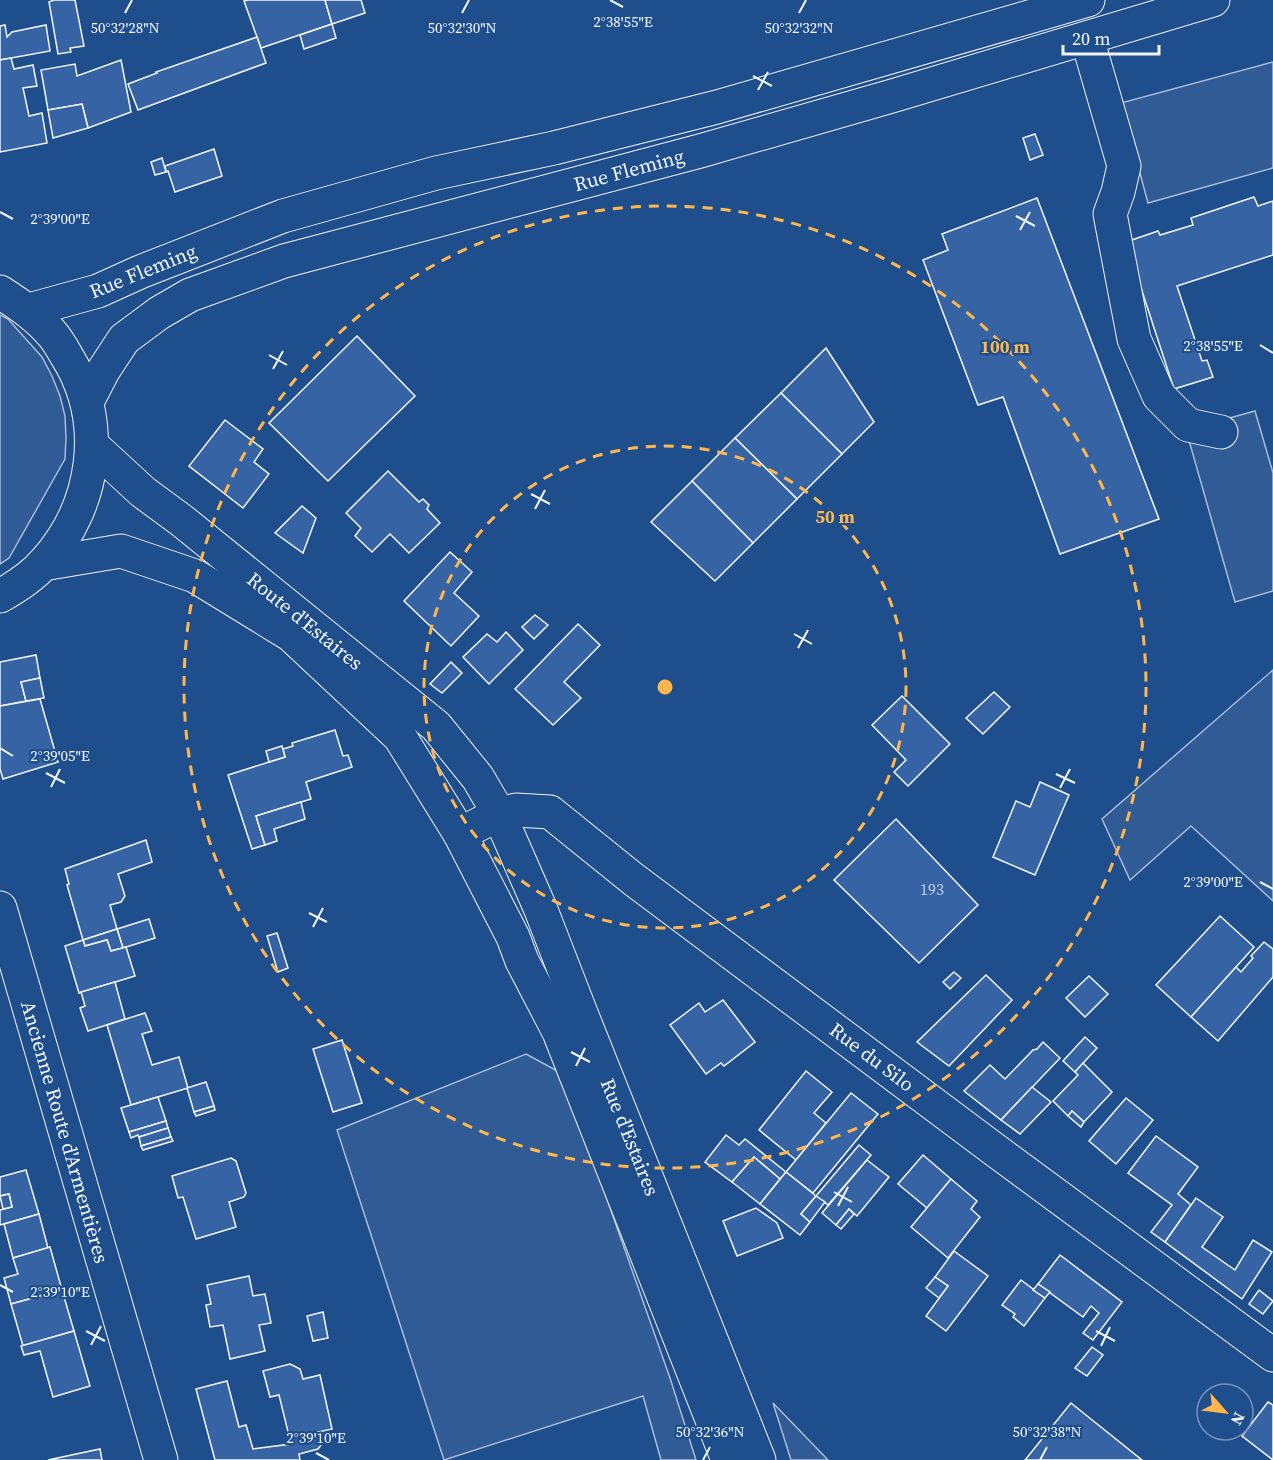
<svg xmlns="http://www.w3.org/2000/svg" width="1273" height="1460" font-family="'Source Serif 4',serif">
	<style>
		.built { fill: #305b95; stroke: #a8bbd7; stroke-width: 1.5 }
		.building { fill: #3563a3; stroke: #f2f6ff; stroke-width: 1.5 }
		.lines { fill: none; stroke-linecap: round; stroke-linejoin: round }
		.minor-casing { stroke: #f2f6ff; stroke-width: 35 }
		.major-casing { stroke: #f2f6ff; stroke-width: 35 }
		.minor { stroke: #1f4e8c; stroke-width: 33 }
		.major { stroke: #1f4e8c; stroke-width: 33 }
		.ticks { fill: none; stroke: #f2f6ff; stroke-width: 2 }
		.ring { fill: none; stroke: #ffb74d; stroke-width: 3; stroke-dasharray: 10 8 }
		.labels { text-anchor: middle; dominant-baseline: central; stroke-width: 4.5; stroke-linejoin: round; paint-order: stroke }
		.number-label { font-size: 16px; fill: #c3d1e8 }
		.street-label { font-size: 20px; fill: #f2f6ff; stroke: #1f4e8c }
		.ticks-label { font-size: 15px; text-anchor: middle; fill: #f2f6ff; stroke: #1f4e8c; stroke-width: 4.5; stroke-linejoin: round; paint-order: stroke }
		.centre { fill: #ffb74d; stroke: #1f4e8c; stroke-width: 3 }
		.ring-label { font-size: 18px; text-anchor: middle; font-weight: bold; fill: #ffb74d; stroke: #1f4e8c; stroke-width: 4.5; stroke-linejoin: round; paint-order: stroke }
	</style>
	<rect width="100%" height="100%" fill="#1f4e8c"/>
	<g class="built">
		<polygon points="1273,62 1273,168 1148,203 1121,103"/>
		<polygon points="0,315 8,319 42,357 52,376 60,396 65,416 66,437 65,459 9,558 0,564"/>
		<polygon points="1255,411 1273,473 1273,591 1235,602 1186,430"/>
		<polygon points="1273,670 1273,901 1191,826 1130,880 1102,819"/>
		<polygon points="526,1054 563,1074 670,1378 696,1460 661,1460 643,1396 444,1460 337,1130"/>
		<polygon points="773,1403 828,1460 791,1460"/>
	</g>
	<g class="building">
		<polygon points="54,0 75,0 84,46 70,48 71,52 58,54 49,2"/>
		<polygon points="248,0 325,0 332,24 261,48 244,1"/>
		<polygon points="325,0 361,0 365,13 332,24"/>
		<polygon points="332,24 336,38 304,49 300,35"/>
		<polygon points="5,25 7,37 12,32 46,25 50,51 0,60 0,26"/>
		<polygon points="257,37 266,63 138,110 128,84 157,73 156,72"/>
		<polygon points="11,58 14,69 33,65 37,86 23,88 29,116 42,113 47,143 0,152 0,60"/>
		<polygon points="121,60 131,112 88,128 82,104 48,110 41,70 75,64 77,76"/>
		<polygon points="82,104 88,128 53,138 48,110"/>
		<polygon points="1035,134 1043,155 1030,160 1023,138"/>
		<polygon points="214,149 222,176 175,192 168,171 166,172 165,166"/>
		<polygon points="162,158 166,172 155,175 151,162"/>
		<polygon points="1254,197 1258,206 1273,201 1273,255 1177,286 1202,361 1207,360 1213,377 1174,389 1126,242 1158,231 1160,235 1193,225 1191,218"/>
		<polygon points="1037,198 1159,519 1060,554 1003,397 978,405 923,260 948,250 942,234"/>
		<polygon points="357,336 415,396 328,481 269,423"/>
		<polygon points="826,348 874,422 842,454 781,393"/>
		<polygon points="781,393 842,454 797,499 735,438"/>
		<polygon points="225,420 263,449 254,462 269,474 243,508 189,466"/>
		<polygon points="735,438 797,499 753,543 692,481"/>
		<polygon points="388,471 419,502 423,499 429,505 427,509 440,523 409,553 390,534 372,552 355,536 361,528 346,513"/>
		<polygon points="692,481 753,543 715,581 651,522"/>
		<polygon points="302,506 316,518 303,553 275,533"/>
		<polygon points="450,552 472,572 454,593 479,616 451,646 404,601"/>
		<polygon points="535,615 548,625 534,639 522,627"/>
		<polygon points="578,624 600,645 564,682 581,698 553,725 515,689"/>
		<polygon points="506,632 523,650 489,684 463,657 487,634 497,642"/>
		<polygon points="36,655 40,678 21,682 26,701 0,706 0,662"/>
		<polygon points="451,662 462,673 442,693 430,684"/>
		<polygon points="40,678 44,698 26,701 21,682"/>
		<polygon points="994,692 1010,707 983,734 966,718"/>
		<polygon points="902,696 950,744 908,786 894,772 906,760 872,725"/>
		<polygon points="40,699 58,762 3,779 0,769 0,706"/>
		<polygon points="335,730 343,756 348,755 352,767 306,782 311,799 256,816 265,845 252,849 228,775 285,757 283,749 293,746 292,743"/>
		<polygon points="282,746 285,757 269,762 266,751"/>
		<polygon points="1040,782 1069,795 1035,875 993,857 1016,801 1030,807"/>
		<polygon points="301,802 305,819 274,829 277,841 265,845 256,816"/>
		<polygon points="896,819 978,905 919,963 834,880"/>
		<polygon points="146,840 152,862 118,874 125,896 121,902 110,905 117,929 83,940 67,885 69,884 65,869"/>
		<polygon points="1220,916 1254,947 1191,1017 1156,985"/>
		<polygon points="149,919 155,938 123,948 117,929"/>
		<polygon points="117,929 123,948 111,951 107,940 85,946 83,940"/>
		<polygon points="277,933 288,968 278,972 267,936"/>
		<polygon points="83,940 85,946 107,940 111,951 126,947 135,976 79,993 65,946"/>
		<polygon points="1264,942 1273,949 1273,977 1218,1041 1191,1017 1236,967 1241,972 1253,958 1251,956"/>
		<polygon points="954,972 961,978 950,989 943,982"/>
		<polygon points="986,975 1012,1000 949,1066 917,1042"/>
		<polygon points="1089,976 1108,994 1085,1017 1066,998"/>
		<polygon points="115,982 125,1019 88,1031 80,1008 85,1006 81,992"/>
		<polygon points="723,1000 755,1042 724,1066 721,1063 706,1074 670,1025 699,1003 705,1012"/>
		<polygon points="145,1013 152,1031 142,1034 152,1065 179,1057 188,1088 131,1105 107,1025"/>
		<polygon points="1085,1037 1097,1048 1075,1072 1063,1061"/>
		<polygon points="342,1040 362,1103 333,1112 313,1049"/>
		<polygon points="1043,1042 1060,1058 1001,1120 964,1091 990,1065 1005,1079 1033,1050 1037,1049"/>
		<polygon points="1083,1063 1112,1092 1084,1122 1072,1111 1068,1116 1053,1101 1078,1075 1075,1072"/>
		<polygon points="806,1071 832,1092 814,1113 826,1123 796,1160 759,1130"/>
		<polygon points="206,1082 214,1106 194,1112 187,1088"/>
		<polygon points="1032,1087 1051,1102 1020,1134 1001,1120"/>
		<polygon points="851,1093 878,1114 813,1193 786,1172"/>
		<polygon points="158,1097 166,1121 129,1132 121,1108"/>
		<polygon points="1126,1098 1153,1120 1116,1164 1089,1141"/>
		<polygon points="214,1106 215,1110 196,1116 194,1112"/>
		<polygon points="1072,1111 1084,1122 1081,1127 1068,1116"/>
		<polygon points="166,1121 168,1128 139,1137 138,1135 131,1138 129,1132"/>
		<polygon points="168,1128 171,1137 141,1146 139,1137"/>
		<polygon points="726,1135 739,1145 745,1139 786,1172 780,1179 754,1157 732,1182 705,1162"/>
		<polygon points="1156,1136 1198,1167 1178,1194 1191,1205 1165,1242 1151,1232 1172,1205 1128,1173"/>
		<polygon points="171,1137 173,1141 143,1150 141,1146"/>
		<polygon points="859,1145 871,1155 828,1205 816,1196"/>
		<polygon points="923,1155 951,1179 927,1208 898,1184"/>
		<polygon points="754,1157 780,1179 760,1204 732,1182"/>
		<polygon points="231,1158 236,1161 246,1193 244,1197 229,1202 236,1227 196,1239 183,1197 178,1198 172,1176"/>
		<polygon points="867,1160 889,1177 857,1216 849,1209 836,1225 822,1213"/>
		<polygon points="26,1170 39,1214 0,1225 0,1210 12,1207 9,1194 0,1196 0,1177"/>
		<polygon points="786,1172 816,1196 801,1214 810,1222 800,1235 760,1204"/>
		<polygon points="951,1179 977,1201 971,1209 980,1217 948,1258 911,1227"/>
		<polygon points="9,1194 12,1207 3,1209 0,1196"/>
		<polygon points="816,1196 825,1202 810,1222 801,1214"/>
		<polygon points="1196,1198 1223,1217 1202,1247 1235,1270 1253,1240 1272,1252 1242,1299 1165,1242"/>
		<polygon points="756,1208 777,1223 783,1238 737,1256 723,1221"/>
		<polygon points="849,1209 854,1214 841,1229 836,1225"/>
		<polygon points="39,1214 48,1248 13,1258 4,1224"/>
		<polygon points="50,1247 62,1290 11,1304 4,1278 18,1274 13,1258"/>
		<polygon points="954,1251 988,1276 946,1331 926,1316 948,1286 935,1277"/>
		<polygon points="1060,1255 1122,1302 1093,1340 1083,1333 1099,1313 1091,1306 1083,1317 1038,1284"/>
		<polygon points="249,1276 253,1296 265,1294 271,1323 259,1325 265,1351 230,1359 223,1325 210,1327 206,1305 211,1304 207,1285"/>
		<polygon points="935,1277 948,1286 939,1298 926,1288"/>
		<polygon points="1021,1280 1045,1298 1024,1326 1013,1317 1015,1314 1002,1305"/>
		<polygon points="1038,1284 1050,1292 1045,1298 1033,1290"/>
		<polygon points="62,1290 74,1331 23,1346 11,1304"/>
		<polygon points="1259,1290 1273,1301 1263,1314 1249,1304"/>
		<polygon points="323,1312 328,1338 313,1341 307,1316"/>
		<polygon points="74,1331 90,1386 53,1397 40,1351 24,1355 21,1346"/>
		<polygon points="1092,1347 1103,1355 1087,1376 1075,1368"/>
		<polygon points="290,1364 300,1369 303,1379 320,1375 332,1429 318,1432 321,1445 318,1449 299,1454 300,1460 215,1460 196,1389 227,1381 239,1427 246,1425 253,1449 291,1444 279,1395 270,1397 263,1371"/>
		<polygon points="1268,1402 1273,1405 1273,1460 1242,1436"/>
		<polygon points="1071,1403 1142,1460 1025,1460"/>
		<polygon points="100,1449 102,1460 48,1460"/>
	</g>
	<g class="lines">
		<defs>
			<g id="minor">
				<polyline points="1087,38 1124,166 1118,192 1110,214 1134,339 1159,396 1188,425 1221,432"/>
				<polyline points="460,834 499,814 516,810 550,812 633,879 995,1150 1273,1355"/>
				<polyline points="0,908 161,1460"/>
			</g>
			<g id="major">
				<path d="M 0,292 C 20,305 38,317 53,335 C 58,341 62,348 66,355 C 108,421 96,506 44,563 C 32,577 16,587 0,596"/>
				<polyline points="29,310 98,291 140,272 283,216 436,173 554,148 717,107 1088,0"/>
				<polyline points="87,402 103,371 124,339 159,313 190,295 284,261 700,151 892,96 1213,0"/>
				<polyline points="92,445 143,492 181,520 436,726 478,778 499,814 541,910 579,1008 759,1460"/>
				<polyline points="43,564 121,551 195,576 291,635 400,737 460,834 513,937 522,961 559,1032 728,1460"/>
			</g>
		</defs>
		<use href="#minor" class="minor-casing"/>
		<use href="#major" class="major-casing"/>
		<use href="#minor" class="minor"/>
		<use href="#major" class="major"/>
	</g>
	<path class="ticks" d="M 610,0 L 623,7M 125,13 L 132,0M 462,13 L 469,0M 799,13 L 806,0M 753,76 L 772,86M 758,90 L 768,72M 0,212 L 13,219M 1016,216 L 1035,226M 1020,230 L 1030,212M 1260,345 L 1273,353M 269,355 L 287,365M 273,369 L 283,351M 531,494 L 550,504M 535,509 L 545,490M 794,634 L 812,644M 798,648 L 808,630M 0,748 L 13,756M 46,773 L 65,783M 1056,774 L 1075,783M 51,787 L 60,769M 1060,788 L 1070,769M 1260,882 L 1273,889M 309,913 L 327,922M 313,927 L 323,908M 571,1052 L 590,1062M 576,1066 L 585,1048M 834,1192 L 852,1202M 838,1206 L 848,1187M 0,1285 L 13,1292M 86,1331 L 105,1341M 1096,1331 L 1115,1341M 91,1345 L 101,1326M 1101,1346 L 1110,1327M 316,1453 L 329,1460M 703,1460 L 710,1447M 1040,1460 L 1047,1447"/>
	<g class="ring">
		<circle cx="665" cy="687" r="241"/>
		<circle cx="665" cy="687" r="481"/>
	</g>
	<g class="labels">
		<g class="number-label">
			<text x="932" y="889">193</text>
		</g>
		<g class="street-label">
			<text transform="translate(629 170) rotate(-15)">Rue Fleming</text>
			<text transform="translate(143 271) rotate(-22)">Rue Fleming</text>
			<text transform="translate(305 621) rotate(39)">Route d'Estaires</text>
			<text transform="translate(872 1057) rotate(37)">Rue du Silo</text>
			<text transform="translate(65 1132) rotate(74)">Ancienne Route d'Armentières</text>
			<text transform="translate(630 1137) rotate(68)">Rue d'Estaires</text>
		</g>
	</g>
	<g class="ticks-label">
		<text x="623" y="27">2°38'55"E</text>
		<text x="125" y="33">50°32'28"N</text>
		<text x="462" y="33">50°32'30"N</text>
		<text x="799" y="33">50°32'32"N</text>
		<text x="60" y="224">2°39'00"E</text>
		<text x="1213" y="351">2°38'55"E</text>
		<text x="60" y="761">2°39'05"E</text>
		<text x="1213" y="887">2°39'00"E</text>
		<text x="60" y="1297">2°39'10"E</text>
		<text x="710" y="1437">50°32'36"N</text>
		<text x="1047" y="1437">50°32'38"N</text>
		<text x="316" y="1443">2°39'10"E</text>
	</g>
	<circle cx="665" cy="687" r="9" class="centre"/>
	<g class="ring-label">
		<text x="1005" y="353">100 m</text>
		<text x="835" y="523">50 m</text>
	</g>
	<g transform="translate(1225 1412) rotate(118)"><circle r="28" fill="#1f4e8c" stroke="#7391ba" stroke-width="1.5"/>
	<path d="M0-4.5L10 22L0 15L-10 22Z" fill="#ffb74d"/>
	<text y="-9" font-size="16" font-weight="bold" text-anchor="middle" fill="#f2f6ff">N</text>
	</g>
	<path d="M1063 45v9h96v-9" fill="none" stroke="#f2f6ff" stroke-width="3"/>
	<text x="1072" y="45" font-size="18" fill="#f2f6ff" stroke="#1f4e8c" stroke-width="4.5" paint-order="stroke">20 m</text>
</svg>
